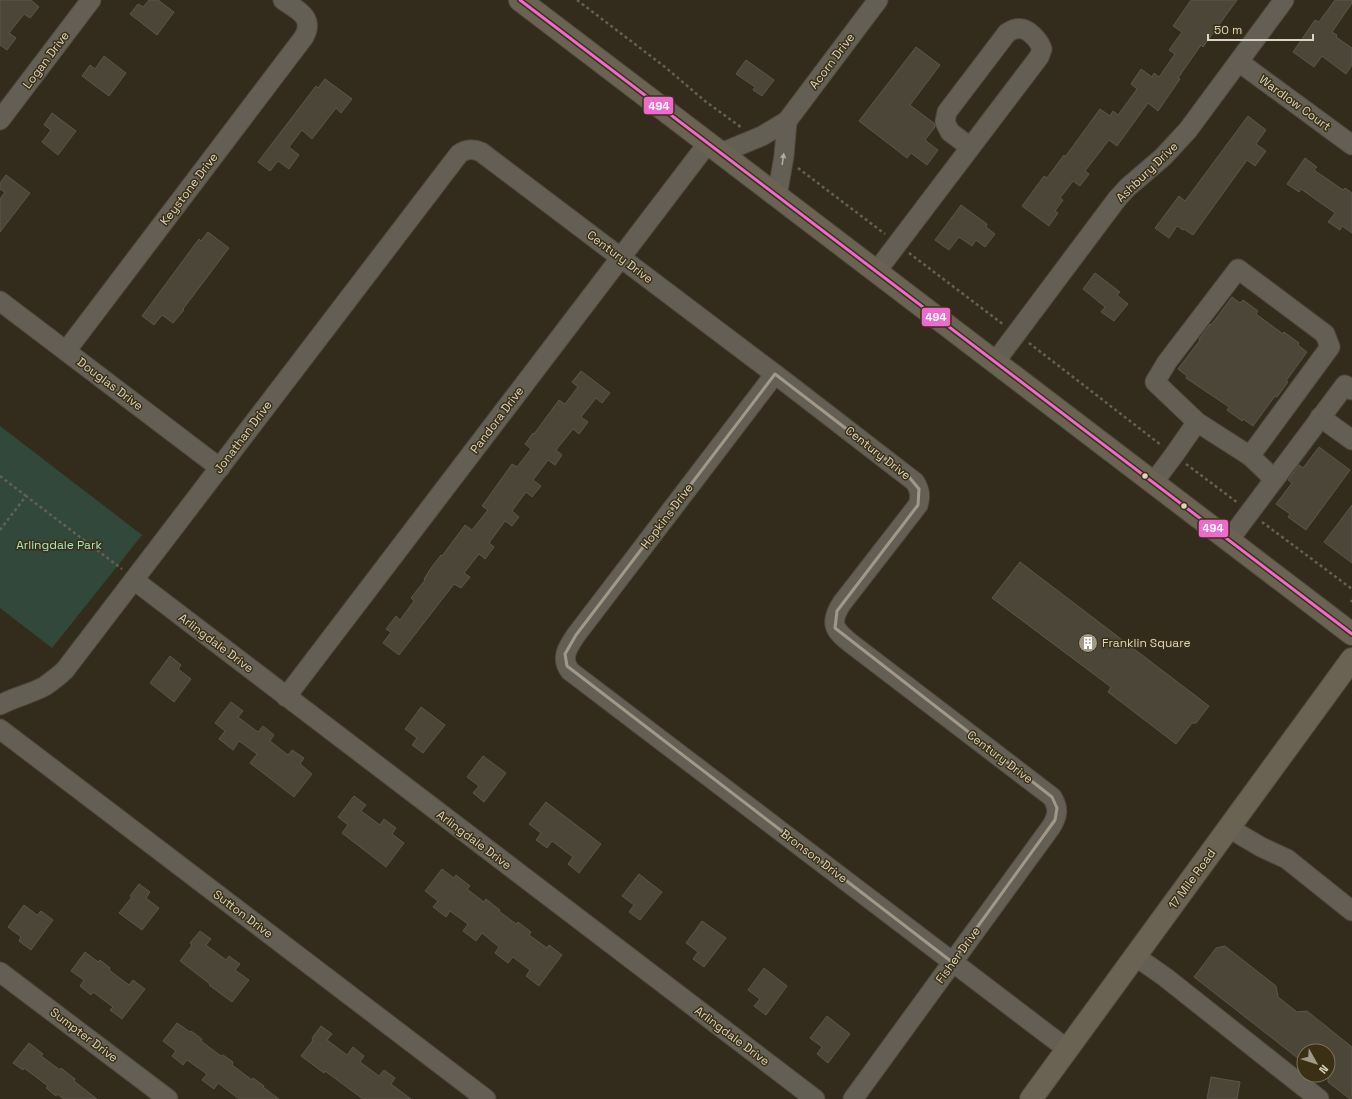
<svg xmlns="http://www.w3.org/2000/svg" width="1352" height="1099" font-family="'Space Grotesk',sans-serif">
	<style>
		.green { fill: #31483a }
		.building { fill: #4c4638; stroke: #5b564a }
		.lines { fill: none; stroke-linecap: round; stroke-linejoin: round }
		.minor-casing { stroke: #504a3d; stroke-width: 21 }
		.major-casing { stroke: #504a3d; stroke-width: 24 }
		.path { stroke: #646056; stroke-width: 2.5; stroke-dasharray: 3 3; stroke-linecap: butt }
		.minor { stroke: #645f55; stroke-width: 19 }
		.major { stroke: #6a6253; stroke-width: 22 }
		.bus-1-casing { stroke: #3c3014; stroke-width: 6 }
		.bus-1 { stroke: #ed6bcf; stroke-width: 3 }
		.oneway { fill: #b1ab9d }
		.marked { fill: none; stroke: #a0998a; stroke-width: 3; stroke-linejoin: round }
		.bus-dot { fill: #dbd4c4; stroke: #3c3014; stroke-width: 1.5 }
		.labels { text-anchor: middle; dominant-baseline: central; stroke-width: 3; stroke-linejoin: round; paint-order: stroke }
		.street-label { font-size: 12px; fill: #dbd4c4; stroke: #3c3014 }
		.park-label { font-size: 12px; fill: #a5e8c7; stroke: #3c3014 }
		.poi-label { font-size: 12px; fill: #dbd4c4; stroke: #3c3014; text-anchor: start }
		.line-badge { stroke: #3c3014; stroke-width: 1.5 }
		.badge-label { font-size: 11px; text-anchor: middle; font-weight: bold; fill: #fff }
	</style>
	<rect width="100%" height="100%" fill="#332c1d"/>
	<polygon class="green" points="0,426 142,535 52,648 0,608"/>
	<g class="building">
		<polygon points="0,0 31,0 39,7 30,18 24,14 9,33 16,38 7,50 0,45"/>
		<polygon points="149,0 158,0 174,12 157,35 130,14 138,4 143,7"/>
		<polygon points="1191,0 1237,0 1203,47 1201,45 1178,78 1180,79 1158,111 1148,103 1117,146 1109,140 1085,171 1089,174 1080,186 1073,181 1060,198 1063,200 1055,211 1058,213 1049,226 1022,206 1044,176 1047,178 1064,155 1065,157 1100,109 1110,116 1113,111 1118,115 1137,89 1131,84 1141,69 1152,77 1154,73 1159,77 1175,54 1169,50 1182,32 1173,26"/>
		<polygon points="1335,0 1352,0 1352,3 1332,32 1337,35 1336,37 1352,48 1352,65 1346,74 1322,56 1314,67 1293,52 1315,20 1319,22"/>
		<polygon points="916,47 940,65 910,105 935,124 935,127 925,140 938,150 927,165 911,153 907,158 859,121"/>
		<polygon points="104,56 126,73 109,96 82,76 90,65 95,69"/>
		<polygon points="746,60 774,80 762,96 753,90 755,87 736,74"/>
		<polygon points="325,79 352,99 341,113 336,108 312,139 302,130 289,147 299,155 289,169 278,161 270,171 258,162 316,86 318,88"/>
		<polygon points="52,113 76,131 58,155 42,142 51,130 44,125"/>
		<polygon points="1248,116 1266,130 1256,144 1266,151 1255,166 1247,160 1193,235 1184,229 1183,230 1177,226 1169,238 1155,228 1179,196 1185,201"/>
		<polygon points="1305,158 1317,167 1314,170 1343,190 1345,188 1352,193 1352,233 1342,226 1340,230 1328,222 1335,213 1301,189 1299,192 1287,184"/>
		<polygon points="6,175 30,193 0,232 0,199 5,192 0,189 0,183"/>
		<polygon points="961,205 987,224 986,227 995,234 985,247 976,240 972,246 959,237 949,250 935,240"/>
		<polygon points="208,232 229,248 183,309 184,310 173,323 162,315 154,325 142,316 199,239 201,241"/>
		<polygon points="1095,273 1120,292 1117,295 1128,304 1114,321 1101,312 1105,307 1083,289"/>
		<polygon points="1232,297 1240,303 1243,300 1258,311 1256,314 1283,334 1284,332 1299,343 1298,345 1307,352 1286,381 1288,382 1277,397 1275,396 1253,426 1243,419 1242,421 1227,410 1229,407 1186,378 1187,376 1178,369 1200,340 1199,339 1210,324 1211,325"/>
		<polygon points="581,371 610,393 602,403 596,398 581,417 588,422 579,434 573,429 556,450 562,455 555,465 548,460 533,480 541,486 532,497 526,492 512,511 519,517 512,526 505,521 489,543 494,547 485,559 479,554 464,573 470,577 461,588 454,584 399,655 383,643 391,632 386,629 396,616 400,620 414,601 411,598 425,580 424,579 431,568 441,555 442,556 465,525 472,530 488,510 482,506 512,464 517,467 531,449 525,444 533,433 534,434 559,400 565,404 578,387 572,382"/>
		<polygon points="1319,447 1350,470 1306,530 1288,517 1290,514 1276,504 1292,483 1288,480 1299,465 1303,468"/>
		<polygon points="1352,505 1352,563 1324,542"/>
		<polygon points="1020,562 1209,706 1196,723 1192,723 1176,744 1108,692 1111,687 992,598"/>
		<polygon points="170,656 181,665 178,669 191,679 174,702 150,683"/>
		<polygon points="231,702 243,711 238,717 258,732 263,726 274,735 270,741 288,755 292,750 304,758 300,764 312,774 294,797 250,763 257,754 239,741 233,750 219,739 225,731 215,723"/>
		<polygon points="421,707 445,725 423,753 412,745 417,738 405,729"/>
		<polygon points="483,756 506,773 484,802 473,793 479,786 467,777"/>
		<polygon points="354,796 366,805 361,811 380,825 384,819 396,828 392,834 404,843 386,867 342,833 348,825 338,817"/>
		<polygon points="546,802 601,844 579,873 568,864 573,857 552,841 547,848 536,840 541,833 529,824"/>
		<polygon points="442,869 454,878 456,875 470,886 467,889 484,902 486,899 500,910 499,911 516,924 518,922 531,932 529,935 547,948 549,945 562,955 539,986 526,976 530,970 513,957 508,963 495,953 499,947 482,933 476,941 463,931 468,924 450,911 446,917 433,907 438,901 425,891"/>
		<polygon points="639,874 662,892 640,920 629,912 634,905 622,896"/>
		<polygon points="139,884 150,892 146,898 159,908 142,930 119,913 132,897 130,896"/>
		<polygon points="24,905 37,915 41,911 53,920 31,950 19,941 21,937 8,927"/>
		<polygon points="702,921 726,938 704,967 693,959 698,952 686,943"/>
		<polygon points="200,931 211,939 206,945 226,960 229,956 240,964 235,970 249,980 232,1002 209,985 210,984 180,961 192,945 190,943"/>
		<polygon points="1225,946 1276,986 1278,997 1297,1012 1307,1011 1352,1047 1352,1099 1350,1099 1328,1082 1328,1051 1304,1051 1304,1063 1194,977 1216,948"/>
		<polygon points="85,952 98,962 100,960 110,968 109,970 129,985 133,980 145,989 122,1019 110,1010 113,1007 93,992 91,995 80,986 84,980 71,971"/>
		<polygon points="764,968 787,986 766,1015 754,1006 760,999 748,990"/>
		<polygon points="827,1016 850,1034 828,1063 817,1054 822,1047 810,1038"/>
		<polygon points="177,1023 190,1032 191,1031 202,1039 201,1041 221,1056 223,1055 233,1062 232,1065 252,1080 253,1078 264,1086 263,1087 279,1099 239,1099 218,1083 214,1089 202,1080 207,1074 187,1060 183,1065 172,1056 176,1051 163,1041"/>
		<polygon points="321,1026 332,1034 327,1040 347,1055 353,1047 364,1056 360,1062 379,1076 384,1070 395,1078 391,1084 411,1099 363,1099 325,1071 324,1073 301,1056 313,1040 312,1038"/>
		<polygon points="29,1043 43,1054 41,1056 60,1070 61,1068 75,1079 74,1081 97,1099 64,1099 57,1094 56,1096 46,1088 48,1086 24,1068 23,1070 13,1063"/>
		<polygon points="1211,1077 1240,1082 1237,1099 1207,1099"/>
	</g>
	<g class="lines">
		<defs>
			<g id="minor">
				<polyline points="1239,62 1352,145"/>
				<polyline points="0,120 91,0"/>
				<polyline points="721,153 762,136 787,121 878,0"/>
				<polyline points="777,196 784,156 787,121"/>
				<path d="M 876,272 L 1039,57 L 1042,49 C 1039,40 1027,26 1016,29 C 1013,29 1009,32 1007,33 L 947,112 L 945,122 L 950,132 L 970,147"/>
				<polyline points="0,301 220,468"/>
				<path d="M 66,351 L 304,37 C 315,17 297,10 283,0"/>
				<polyline points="995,362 1117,199 1128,187 1163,157 1188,130 1284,0"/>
				<path d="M 775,374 L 576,635 C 568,647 560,658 570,671 L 1067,1049"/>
				<polyline points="1320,417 1352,440"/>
				<polyline points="1250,456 1274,479"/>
				<polyline points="1153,483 1174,455 1197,422 1155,382 1167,362 1238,269 1325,334 1330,347 1250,456 1197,422"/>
				<polyline points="1229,540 1345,385 1352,390"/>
				<polyline points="134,580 815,1099"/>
				<polyline points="286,697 708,143"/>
				<path d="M 0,705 C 14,697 31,694 45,686 C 52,681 59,676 65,670 L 459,154 C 466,149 472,148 481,152 L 788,384 L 915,482 C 920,490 921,496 918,505 L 842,603 C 828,624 835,631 853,645 L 1052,797 C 1059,808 1058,816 1051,827 L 853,1099"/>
				<polyline points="0,729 486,1099"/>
				<polyline points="1229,828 1261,847 1287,859 1352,911"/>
				<polyline points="1135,956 1165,977 1319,1099"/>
				<polyline points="0,972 168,1099"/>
			</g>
			<g id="major">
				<polyline points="520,0 1352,634"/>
				<polyline points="1031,1099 1352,659"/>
			</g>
		</defs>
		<use href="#minor" class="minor-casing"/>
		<use href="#major" class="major-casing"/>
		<g class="path">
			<polyline points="577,0 665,67 705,101 742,128"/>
			<polyline points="798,168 885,234"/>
			<polyline points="909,253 1004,325"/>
			<polyline points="1029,343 1161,445"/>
			<polyline points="1186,464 1238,503"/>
			<polyline points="0,476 26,496"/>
			<polyline points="1262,522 1352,589"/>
			<polyline points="0,530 26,496 122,569"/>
			<polyline points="1351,602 1352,600"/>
		</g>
		<use href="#minor" class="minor"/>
		<use href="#major" class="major"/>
		<defs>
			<polyline id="bus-1" points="520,0 1352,634"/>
		</defs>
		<use href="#bus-1" class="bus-1-casing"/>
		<use href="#bus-1" class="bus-1"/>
	</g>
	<defs><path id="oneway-solid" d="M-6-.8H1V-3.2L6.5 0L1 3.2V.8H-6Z"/></defs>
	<use class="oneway" href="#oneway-solid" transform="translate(783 159) rotate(-82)"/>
	<path class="marked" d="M 775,374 L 909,477 L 919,489 L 918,505 L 837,611 L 835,628 L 1052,797 L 1057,808 L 1055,820 L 952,962 L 567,666 L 565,654 L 576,635 Z"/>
	<defs>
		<symbol id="building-disc" viewBox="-11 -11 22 22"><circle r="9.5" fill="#a0998a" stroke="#3c3014"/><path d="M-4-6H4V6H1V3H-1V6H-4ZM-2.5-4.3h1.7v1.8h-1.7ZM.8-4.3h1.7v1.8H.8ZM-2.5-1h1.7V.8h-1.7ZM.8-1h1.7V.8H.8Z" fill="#fff"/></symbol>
	</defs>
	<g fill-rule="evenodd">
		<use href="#building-disc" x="1077" y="632" width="22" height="22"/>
	</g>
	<g class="bus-dot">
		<circle cx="1145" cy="476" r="3.5"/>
		<circle cx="1184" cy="506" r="3.5"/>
	</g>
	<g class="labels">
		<g class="street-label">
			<text transform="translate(46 60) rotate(-53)">Logan Drive</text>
			<text transform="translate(832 61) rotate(-53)">Acorn Drive</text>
			<text transform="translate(1295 103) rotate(36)">Wardlow Court</text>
			<text transform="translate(1147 172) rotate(-44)">Ashbury Drive</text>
			<text transform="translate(189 189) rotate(-53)">Keystone Drive</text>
			<text transform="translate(620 257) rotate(37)">Century Drive</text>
			<text transform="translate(110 384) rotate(37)">Douglas Drive</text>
			<text transform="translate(497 420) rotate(-53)">Pandora Drive</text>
			<text transform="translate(243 437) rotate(-53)">Jonathan Drive</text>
			<text transform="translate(878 453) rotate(38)">Century Drive</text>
			<text transform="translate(667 516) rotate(-53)">Hopkins Drive</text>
			<text transform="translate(216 643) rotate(37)">Arlingdale Drive</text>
			<text transform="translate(1000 757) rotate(37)">Century Drive</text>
			<text transform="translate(474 840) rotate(37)">Arlingdale Drive</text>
			<text transform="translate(814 856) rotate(37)">Bronson Drive</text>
			<text transform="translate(1192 879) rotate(-54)">17 Mile Road</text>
			<text transform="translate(243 914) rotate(37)">Sutton Drive</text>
			<text transform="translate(958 955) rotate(-54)">Fisher Drive</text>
			<text transform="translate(84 1035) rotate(37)">Sumpter Drive</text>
			<text transform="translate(732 1036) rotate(37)">Arlingdale Drive</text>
		</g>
		<g class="park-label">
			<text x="59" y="545">Arlingdale Park</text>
		</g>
		<g class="poi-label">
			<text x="1102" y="643">Franklin Square</text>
		</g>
	</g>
	<g class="line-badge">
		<rect x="643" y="96" width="31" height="19" rx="4" fill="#ed6bcf"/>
		<rect x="921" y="307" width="30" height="20" rx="4" fill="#ed6bcf"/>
		<rect x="1198" y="519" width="31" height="19" rx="4" fill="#ed6bcf"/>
	</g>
	<g class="badge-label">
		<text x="659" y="110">494</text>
		<text x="936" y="321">494</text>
		<text x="1213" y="532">494</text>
	</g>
	<g transform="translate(1316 1063) rotate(129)"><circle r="19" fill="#3c3014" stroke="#7c725a"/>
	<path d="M0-3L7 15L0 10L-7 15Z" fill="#a0998a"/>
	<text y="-6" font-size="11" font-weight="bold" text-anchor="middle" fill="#dbd4c4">N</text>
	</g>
	<path d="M1208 34v6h105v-6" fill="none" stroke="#dbd4c4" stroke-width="2"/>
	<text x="1214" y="34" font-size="12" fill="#dbd4c4" stroke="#3c3014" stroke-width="3" paint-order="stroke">50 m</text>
</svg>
